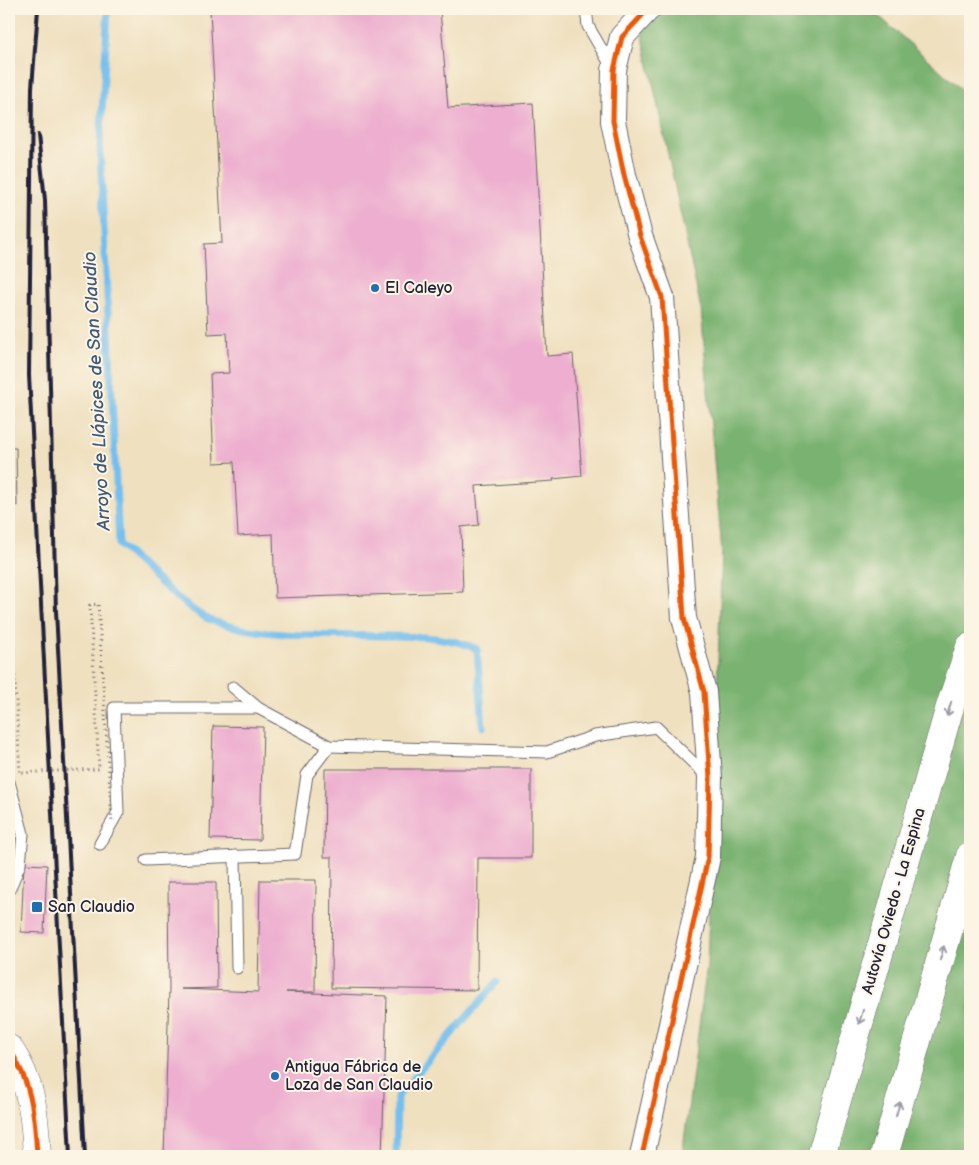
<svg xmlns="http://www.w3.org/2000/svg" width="979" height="1165" font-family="'Balsamiq Sans',sans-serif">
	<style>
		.forest { fill: #7ab271; stroke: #4e6a56 }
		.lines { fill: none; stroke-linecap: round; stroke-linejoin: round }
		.stream { stroke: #75bfee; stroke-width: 7 }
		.building { fill: #edaecf }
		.lane-casing { stroke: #6a6469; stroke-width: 13 }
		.street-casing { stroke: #6a6469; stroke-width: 26 }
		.secondary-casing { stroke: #6a6469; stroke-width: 29 }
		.highway-casing { stroke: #6a6469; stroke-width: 29 }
		.lane { stroke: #fff; stroke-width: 11 }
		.street { stroke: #fff; stroke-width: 24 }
		.secondary { stroke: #fff; stroke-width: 28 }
		.highway { stroke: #fff; stroke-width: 28 }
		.rail { stroke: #22223b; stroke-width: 4 }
		.path-bridge { stroke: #6a6469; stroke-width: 3; stroke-dasharray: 1 4; stroke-linecap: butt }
		.cycleway-casing { stroke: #fcf5e5; stroke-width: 8 }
		.cycleway { stroke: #e8590c; stroke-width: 5 }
		.oneway { stroke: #9c9ca7 }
		.poi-dot { fill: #1f6fb2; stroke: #fcf5e5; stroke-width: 2 }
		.labels { text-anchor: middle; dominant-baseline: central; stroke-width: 4; stroke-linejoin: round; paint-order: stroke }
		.poi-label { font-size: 16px; fill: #22223b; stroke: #fcf5e5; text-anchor: start }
		.street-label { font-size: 16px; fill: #22223b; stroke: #fcf5e5 }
		.water-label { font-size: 18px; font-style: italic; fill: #3f597a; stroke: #fcf5e5 }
	</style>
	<rect width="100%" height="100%" fill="#fcf5e5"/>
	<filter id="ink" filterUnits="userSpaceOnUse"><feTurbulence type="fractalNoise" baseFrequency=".02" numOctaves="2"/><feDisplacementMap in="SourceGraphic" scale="10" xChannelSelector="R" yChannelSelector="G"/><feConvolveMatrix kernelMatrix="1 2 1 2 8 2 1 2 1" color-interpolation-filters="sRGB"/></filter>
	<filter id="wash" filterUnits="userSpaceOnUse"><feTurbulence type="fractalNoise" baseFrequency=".0096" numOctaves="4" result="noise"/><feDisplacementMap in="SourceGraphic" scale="20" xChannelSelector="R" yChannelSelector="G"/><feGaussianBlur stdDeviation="1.12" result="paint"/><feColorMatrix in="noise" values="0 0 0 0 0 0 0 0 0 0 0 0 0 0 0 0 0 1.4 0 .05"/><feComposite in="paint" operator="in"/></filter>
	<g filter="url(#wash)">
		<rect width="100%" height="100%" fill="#efe0bf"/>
		<polygon class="forest" points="637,9 871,9 970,97 970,1156 682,1156 707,965 722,552 701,309"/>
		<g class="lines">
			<g class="stream">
				<path d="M 108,9 L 100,147 L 119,545 C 140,563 189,613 213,621 C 269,640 333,634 391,636 C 420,636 450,637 477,649 L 483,727"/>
				<polyline points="396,1156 397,1097 497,982"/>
			</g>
		</g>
		<g id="blocks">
			<g class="building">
				<polygon points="9,9 14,9 12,62 9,62"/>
				<polygon points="210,9 440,9 448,108 533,103 547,356 573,354 582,476 553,479 554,481 476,486 479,525 461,527 463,592 275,598 273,534 238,536 234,462 214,463 210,374 229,373 227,333 208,334 204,244 222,243"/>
				<polygon points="9,448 16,448 17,506 9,506"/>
				<polygon points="213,726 263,727 260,840 210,839"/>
				<polygon points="325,769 531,769 531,858 478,858 477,990 331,988 332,857 324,857"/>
				<polygon points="24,864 47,865 44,933 21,932"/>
				<polygon points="260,880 316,880 315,992 286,992 387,996 382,1156 164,1156 169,989 168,882 216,882 217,988 181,989 258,992"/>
			</g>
		</g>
	</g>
	<g filter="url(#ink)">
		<use href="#blocks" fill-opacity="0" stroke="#6a6469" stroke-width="1"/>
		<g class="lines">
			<defs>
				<g id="lane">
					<polyline points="586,9 588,26 613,69"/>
					<polyline points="233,687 258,708 329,746 547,752 595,736 656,727 708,777"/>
					<polyline points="9,782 23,834 20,864 9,890"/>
					<polyline points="100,844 118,812 114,708 258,708"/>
					<polyline points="235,856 237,968"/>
					<polyline points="146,860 295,854 307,775 329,746"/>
				</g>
				<polyline id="street" points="642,1156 708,857 710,778 704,692 684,618 662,297 640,236 624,175 613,121 614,70 622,37 648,9"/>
				<path id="secondary" d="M 9,1049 C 32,1082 35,1117 37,1156"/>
				<g id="highway">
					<polyline points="821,1156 949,710 970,647"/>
					<polyline points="884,1156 970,856"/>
				</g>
			</defs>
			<use href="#lane" class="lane-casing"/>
			<use href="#street" class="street-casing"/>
			<use href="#secondary" class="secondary-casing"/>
			<use href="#highway" class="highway-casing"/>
			<use href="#lane" class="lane"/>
			<use href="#street" class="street"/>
			<use href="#secondary" class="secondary"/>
			<use href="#highway" class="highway"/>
			<g class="rail">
				<polyline points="38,9 32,88 29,375 70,1156"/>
				<polyline points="38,135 45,200 56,611 85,1156"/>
			</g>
			<polyline class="path-bridge" points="9,609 11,608 20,773 99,769 90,605 98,604 112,823"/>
			<defs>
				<g id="cycleway">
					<path d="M 9,1049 C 32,1082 35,1117 37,1156"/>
					<polyline points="642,1156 708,857 710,778 704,692 684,618 662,297 640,236 624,175 613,121 614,70 622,37 648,9"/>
				</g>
			</defs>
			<use href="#cycleway" class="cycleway-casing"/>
			<use href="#cycleway" class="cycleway"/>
		</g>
		<defs><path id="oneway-shaft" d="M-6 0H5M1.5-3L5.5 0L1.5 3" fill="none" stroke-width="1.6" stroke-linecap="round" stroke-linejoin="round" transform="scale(1.25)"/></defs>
		<g class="oneway">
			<use href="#oneway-shaft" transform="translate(949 709) rotate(107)"/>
			<use href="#oneway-shaft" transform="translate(942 953) rotate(-74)"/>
			<use href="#oneway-shaft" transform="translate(861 1017) rotate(106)"/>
			<use href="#oneway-shaft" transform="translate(898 1109) rotate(-74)"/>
		</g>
	</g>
	<g class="poi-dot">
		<circle cx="375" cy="288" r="5"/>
		<rect x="31" y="901" width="12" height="12" rx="2.5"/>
		<circle cx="275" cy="1076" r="5"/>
	</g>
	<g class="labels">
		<g class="poi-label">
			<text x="385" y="288">El Caleyo</text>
			<text x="48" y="907">San Claudio</text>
			<text x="285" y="1067">Antigua Fábrica de<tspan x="285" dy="18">Loza de San Claudio</tspan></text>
		</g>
		<g class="street-label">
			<text transform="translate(894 901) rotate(-74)">Autovía Oviedo - La Espina</text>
		</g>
		<g class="water-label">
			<text transform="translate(97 391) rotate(-93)">Arroyo de Llápices de San Claudio</text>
		</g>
	</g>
	<rect width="979" height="1165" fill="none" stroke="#fcf5e5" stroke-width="30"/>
</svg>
